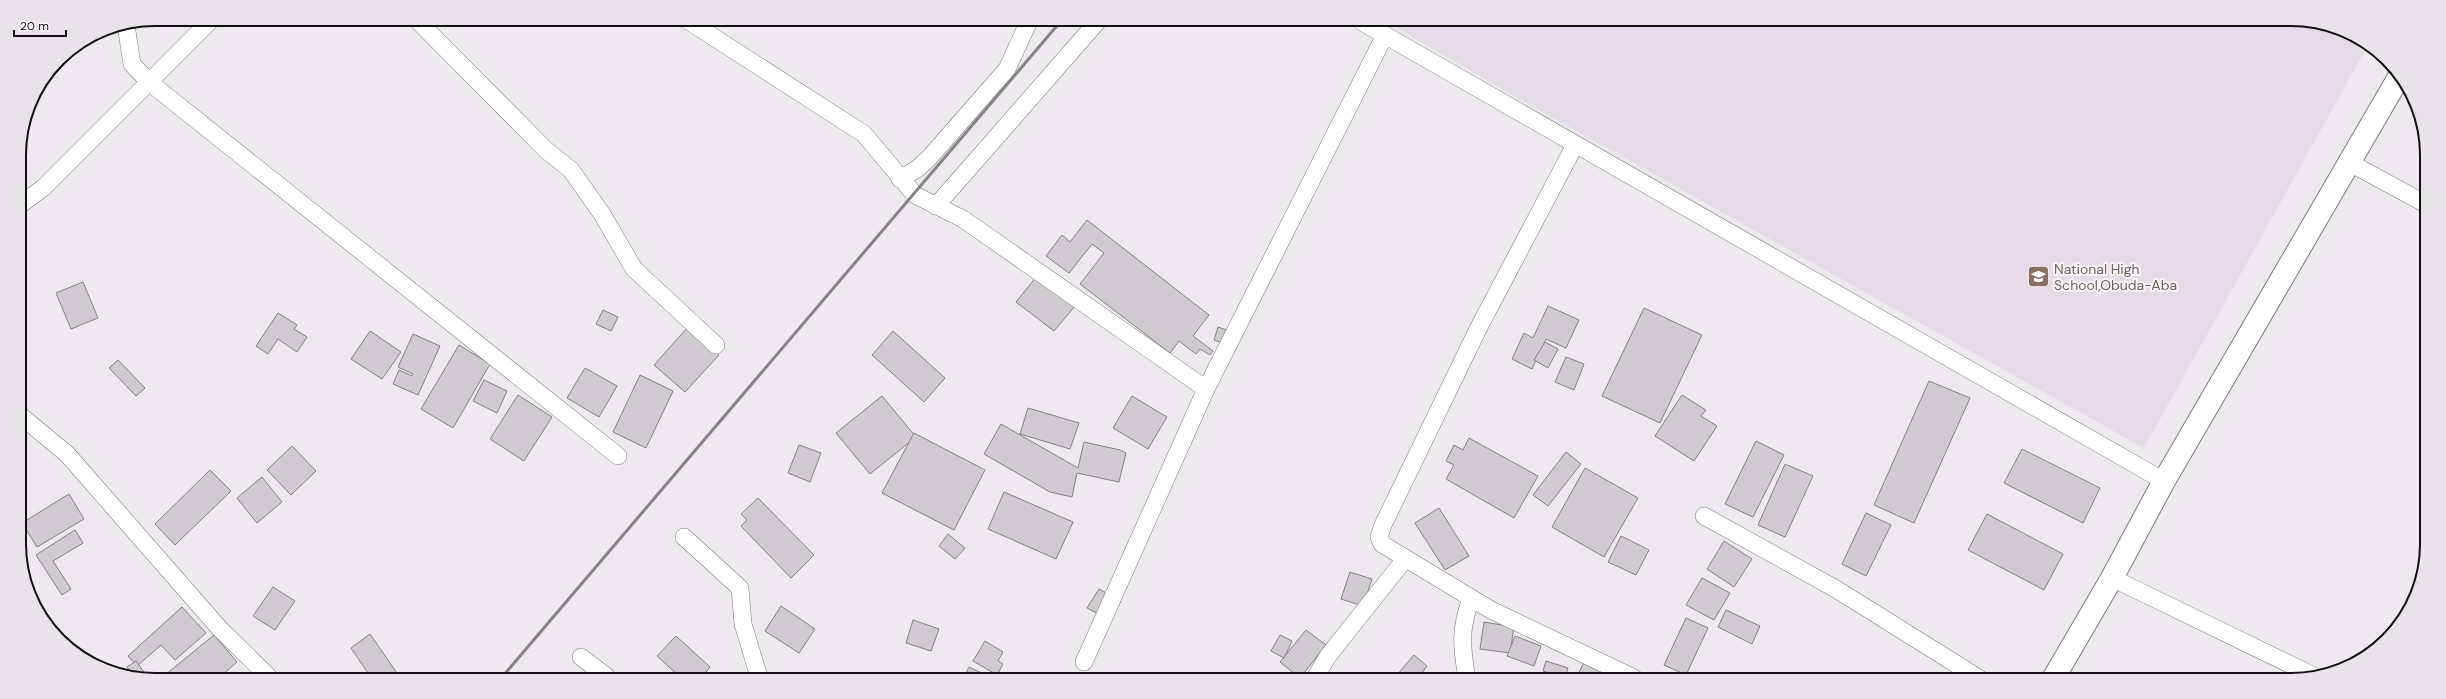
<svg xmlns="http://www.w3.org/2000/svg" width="2446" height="699" font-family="'DM Sans',sans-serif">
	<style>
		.built { fill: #e5dae7 }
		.building { fill: #d1cad0; stroke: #867f85 }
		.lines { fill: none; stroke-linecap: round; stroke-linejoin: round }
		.street-casing { stroke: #7e797f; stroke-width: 18 }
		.highway-casing { stroke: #7e797f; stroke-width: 24 }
		.street { stroke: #fff; stroke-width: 17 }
		.highway { stroke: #fff; stroke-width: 22 }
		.rail { stroke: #888388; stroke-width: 3 }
		.labels { text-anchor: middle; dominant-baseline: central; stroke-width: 4; stroke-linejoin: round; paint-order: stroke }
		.education-label { font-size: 14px; fill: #785e54; stroke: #fbf5fc; text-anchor: start }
		.rim { fill: none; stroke: #110f11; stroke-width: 2 }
	</style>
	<rect width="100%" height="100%" fill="#eee8ef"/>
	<polygon class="built" points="1387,22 2326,24 2359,37 2368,45 2144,448 1530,105"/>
	<g class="building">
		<polygon points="1087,220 1209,315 1193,336 1213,351 1210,355 1200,349 1196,354 1179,341 1170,353 1080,284 1104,253 1092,244 1069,273 1046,256 1062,235 1070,242"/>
		<polygon points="1037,276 1075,306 1054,331 1016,302"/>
		<polygon points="83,282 98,318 71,329 56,293"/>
		<polygon points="1548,306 1579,320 1566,348 1546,339 1532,369 1512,359 1524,333 1533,338"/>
		<polygon points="1644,308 1702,335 1660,423 1602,396"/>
		<polygon points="603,310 618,317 611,331 596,324"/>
		<polygon points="278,313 297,325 294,329 307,337 297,352 278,339 268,354 256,346"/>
		<polygon points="688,327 719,355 685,392 654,365"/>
		<polygon points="1218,327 1229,331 1225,344 1214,340"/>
		<polygon points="370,331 401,352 382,379 351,359"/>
		<polygon points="893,331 945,378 924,402 872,355"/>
		<polygon points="413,334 440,346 418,395 393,384 399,370 412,376 413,374 398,367"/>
		<polygon points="1545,342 1558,349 1548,368 1534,360"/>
		<polygon points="459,345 490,364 453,428 421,409"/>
		<polygon points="1566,357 1584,364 1574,390 1555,382"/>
		<polygon points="118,360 145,388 136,396 109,368"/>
		<polygon points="585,368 617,386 599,417 567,398"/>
		<polygon points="640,375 673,391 646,448 613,432"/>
		<polygon points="484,380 507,391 497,413 473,401"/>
		<polygon points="1929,381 1970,398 1914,523 1874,505"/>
		<polygon points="518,395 552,417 524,461 490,439"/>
		<polygon points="1682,395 1706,410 1701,416 1717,426 1694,461 1655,436"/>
		<polygon points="882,396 916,437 870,474 836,433"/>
		<polygon points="1132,396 1167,417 1148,449 1113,428"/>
		<polygon points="1028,408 1079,423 1070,449 1020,434"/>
		<polygon points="1001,424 1078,468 1084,442 1120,450 1126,453 1119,482 1077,473 1072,497 1050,492 984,454"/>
		<polygon points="914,433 985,470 954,530 882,493"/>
		<polygon points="1469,438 1538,476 1514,518 1446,479 1454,465 1446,461 1454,445 1463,450"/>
		<polygon points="1756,441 1784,455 1753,517 1725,504"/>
		<polygon points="799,445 821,453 810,482 788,473"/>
		<polygon points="292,446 316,471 291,495 267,470"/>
		<polygon points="2022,449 2100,488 2083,523 2004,483"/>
		<polygon points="1566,452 1581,464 1548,506 1533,495"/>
		<polygon points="1785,464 1813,476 1785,537 1758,525"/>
		<polygon points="1585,468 1638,498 1604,557 1552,527"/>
		<polygon points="210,470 231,491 175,545 155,524"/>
		<polygon points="262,477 282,502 257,523 237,498"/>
		<polygon points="1004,492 1073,522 1056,559 988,529"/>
		<polygon points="69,494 84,519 37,547 22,523"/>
		<polygon points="758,498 814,555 791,578 741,526 747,520 741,514"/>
		<polygon points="1439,508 1469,556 1445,570 1415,523"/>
		<polygon points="1866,513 1891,525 1866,576 1842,564"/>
		<polygon points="1987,514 2063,554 2044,590 1968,550"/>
		<polygon points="75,530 83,543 53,561 71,589 62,595 36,555"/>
		<polygon points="948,534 965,548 955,559 939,546"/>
		<polygon points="1621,536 1649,550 1636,575 1608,562"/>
		<polygon points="1724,541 1752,559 1734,587 1707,569"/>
		<polygon points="1350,572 1372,579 1363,606 1341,599"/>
		<polygon points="1702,578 1730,593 1714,620 1686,605"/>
		<polygon points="273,587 295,601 275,630 253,616"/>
		<polygon points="1099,589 1121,601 1110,620 1087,608"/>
		<polygon points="781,606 815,629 799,653 765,631"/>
		<polygon points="182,607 206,633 175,660 161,645 137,666 128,656"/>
		<polygon points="1726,610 1760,626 1752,644 1718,627"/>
		<polygon points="1686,618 1708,628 1686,675 1664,665"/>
		<polygon points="913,620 939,629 931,651 906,643"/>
		<polygon points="1484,622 1514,627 1510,653 1480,649"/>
		<polygon points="1306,630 1326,645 1300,678 1280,662"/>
		<polygon points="370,634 399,676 370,676 351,648"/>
		<polygon points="214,635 237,662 221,676 165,675"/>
		<polygon points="1280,635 1292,641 1284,658 1271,651"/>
		<polygon points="676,636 710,667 702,677 680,677 657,656"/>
		<polygon points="1515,636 1541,646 1534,666 1507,656"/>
		<polygon points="985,641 1003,652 998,661 1003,664 997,675 973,661"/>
		<polygon points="1414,655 1427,666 1418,678 1398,678 1396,676"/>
		<polygon points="1588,655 1632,678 1576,678"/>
		<polygon points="136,661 146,675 133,675 127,667"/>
		<polygon points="1546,661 1568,668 1565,678 1551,678 1552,674 1543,671"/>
		<polygon points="969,667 990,677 964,677"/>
	</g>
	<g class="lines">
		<defs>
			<g id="street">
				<polyline points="417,20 546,150 571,170 602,214 634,269 716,345"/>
				<polyline points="687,20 864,134 915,195 963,219 1206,389"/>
				<polyline points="1362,22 2164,481"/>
				<polyline points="126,25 132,64 149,82 618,456"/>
				<polyline points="1575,145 1479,327 1383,525 1379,537 1382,544 1491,610 1634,678"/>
				<polyline points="2350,163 2424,203"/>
				<polyline points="900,179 917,169 929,158 1007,69 1029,21"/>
				<polyline points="20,205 43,188 212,19"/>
				<polyline points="936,206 1098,21"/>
				<polyline points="21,416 67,454 220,629 268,676"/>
				<polyline points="1704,516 1836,589 1980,679"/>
				<polyline points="684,537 740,588 743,624 759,677"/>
				<polyline points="2112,578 2314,676"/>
				<polyline points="581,657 606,676"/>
				<polyline points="1084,662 1206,389 1385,35"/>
				<polyline points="1315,678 1328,656 1405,559"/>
				<path d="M 1467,678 C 1461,645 1460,630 1471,598"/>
			</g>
			<polyline id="highway" points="2053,679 2112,578 2164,481 2399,77"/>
		</defs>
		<use href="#street" class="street-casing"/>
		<use href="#highway" class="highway-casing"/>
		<use href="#street" class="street"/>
		<use href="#highway" class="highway"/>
		<polyline class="rail" points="503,676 1061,21"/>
	</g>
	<defs>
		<symbol id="school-square" viewBox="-11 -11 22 22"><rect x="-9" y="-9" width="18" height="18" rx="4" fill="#8d6e63" stroke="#fbf5fc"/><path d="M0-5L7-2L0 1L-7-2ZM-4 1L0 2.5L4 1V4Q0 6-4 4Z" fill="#fff"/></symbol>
	</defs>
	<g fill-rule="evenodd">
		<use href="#school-square" x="2026" y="264" width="25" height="25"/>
	</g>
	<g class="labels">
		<g class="education-label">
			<text x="2054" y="269">National High<tspan x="2054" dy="16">School,Obuda-Aba</tspan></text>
		</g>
	</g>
	<path d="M0 0H2446V699H0ZM155 26H2291A129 129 0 0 1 2420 155V544A129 129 0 0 1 2291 673H155A129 129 0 0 1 26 544V155A129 129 0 0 1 155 26Z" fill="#e8e3e9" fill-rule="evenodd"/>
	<path class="rim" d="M155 26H2291A129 129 0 0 1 2420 155V544A129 129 0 0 1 2291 673H155A129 129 0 0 1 26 544V155A129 129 0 0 1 155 26Z"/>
	<path d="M14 30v6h52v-6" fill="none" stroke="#110f11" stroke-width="2"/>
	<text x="20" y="30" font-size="12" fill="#110f11" stroke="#fbf5fc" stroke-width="3" paint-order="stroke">20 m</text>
</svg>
